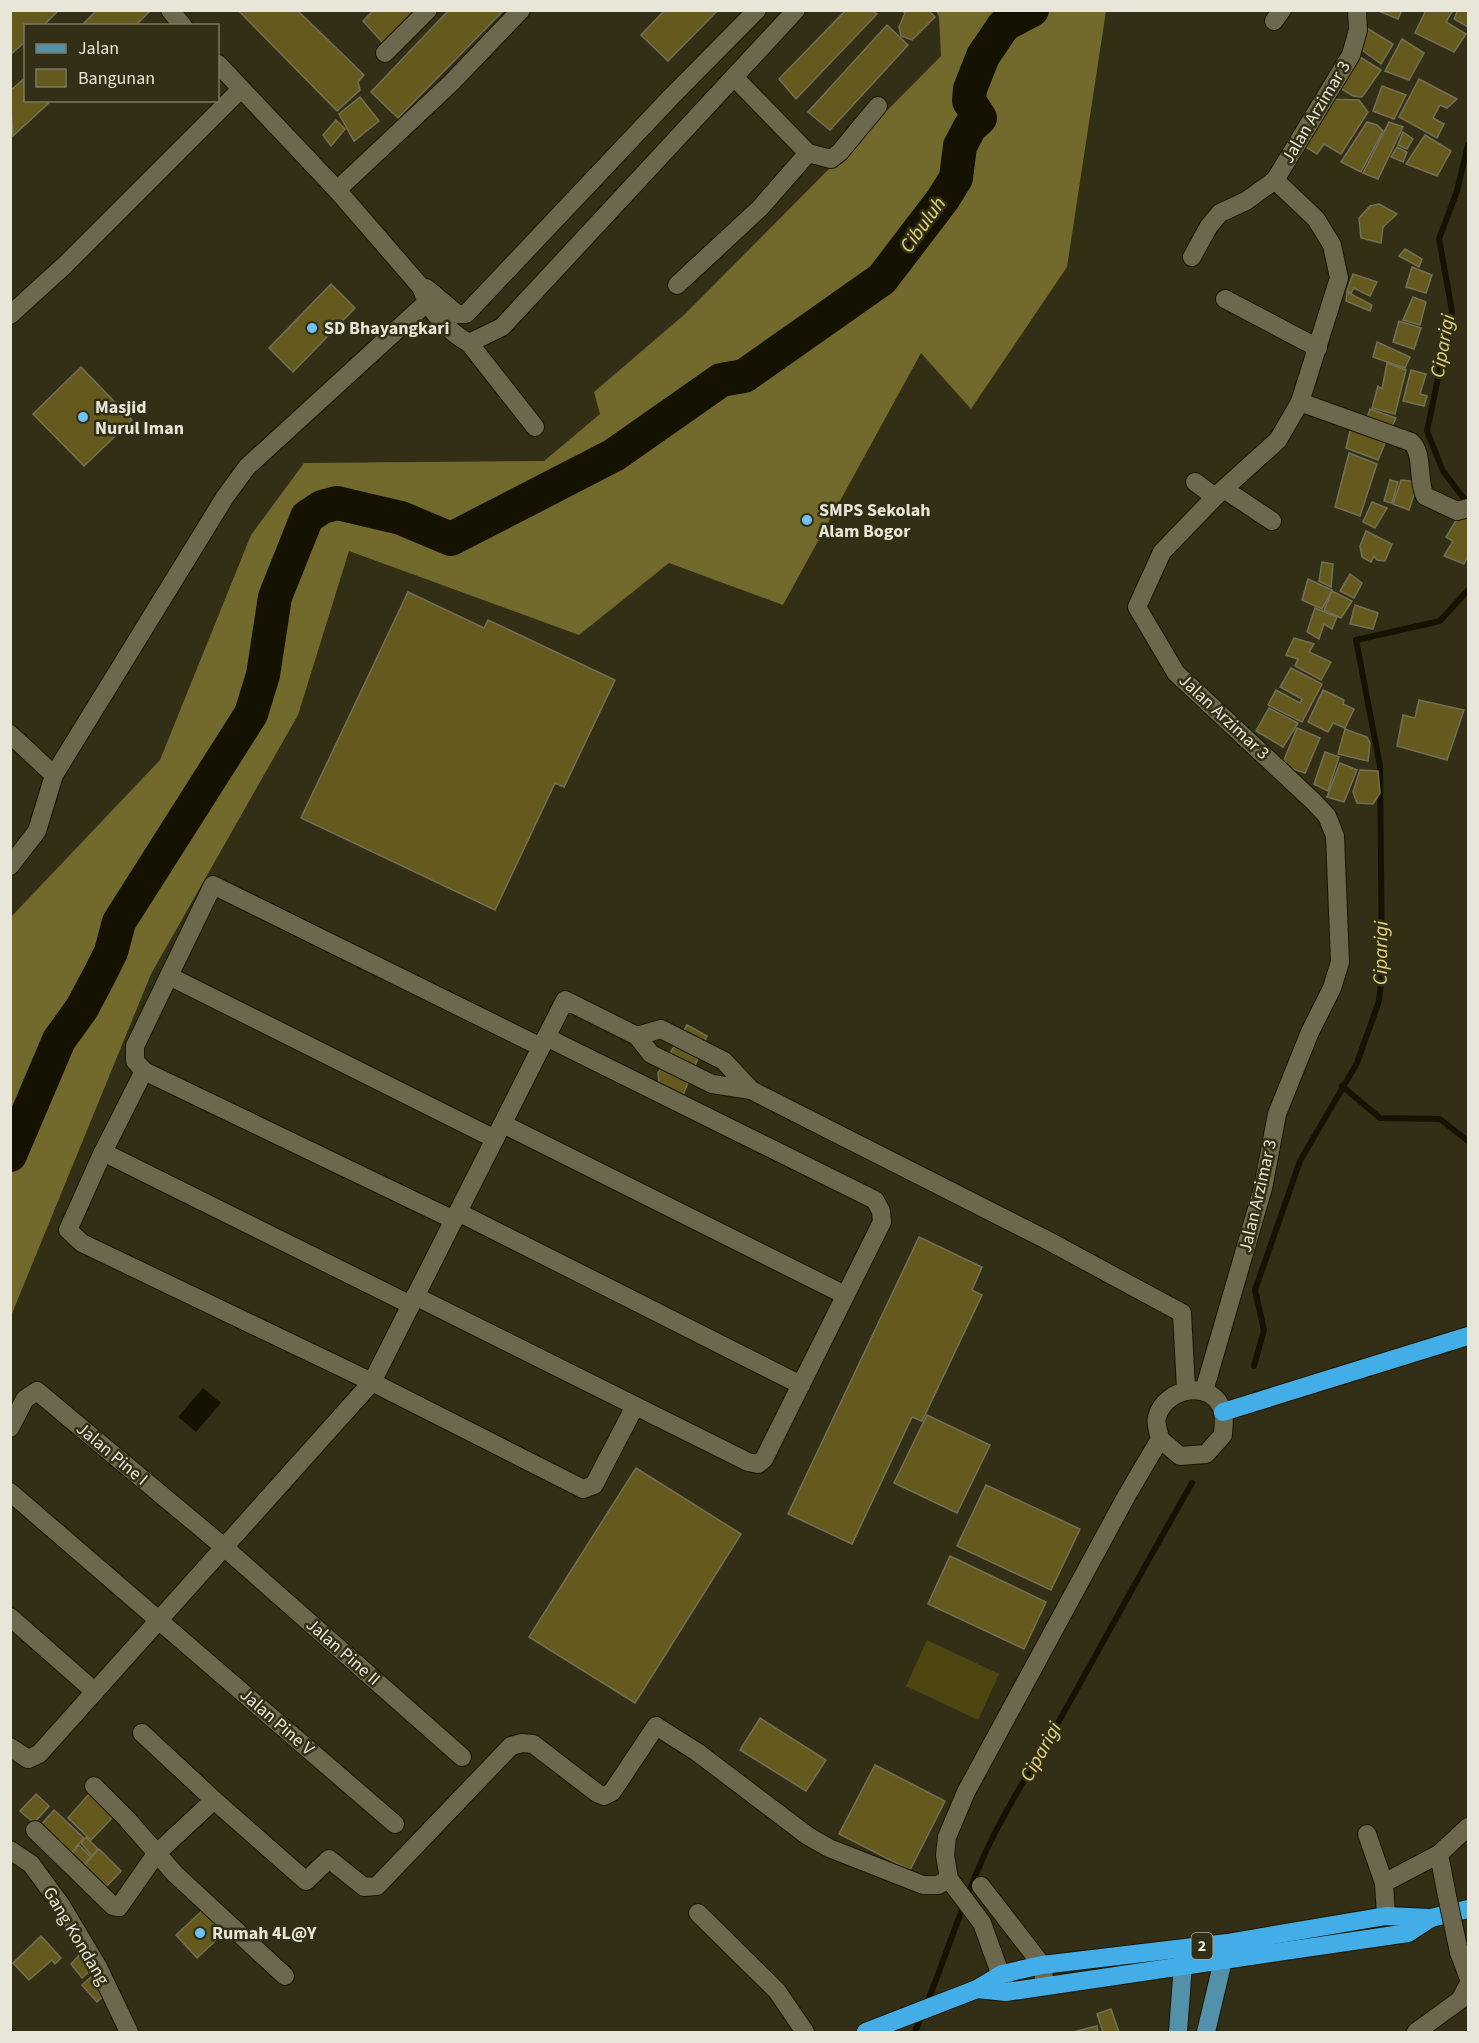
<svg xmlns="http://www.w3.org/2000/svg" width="1479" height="2043" font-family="'Source Sans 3',sans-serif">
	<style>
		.green { fill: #4e4611 }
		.forest { fill: #72692d }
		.water { fill: #151202 }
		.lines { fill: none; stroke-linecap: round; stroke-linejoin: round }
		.stream { stroke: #151202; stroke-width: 6 }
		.river { stroke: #151202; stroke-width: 34 }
		.building { fill: #645a1d; stroke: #747055; stroke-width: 1.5 }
		.minor-casing { stroke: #1a1601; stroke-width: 20 }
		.major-casing { stroke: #1a1601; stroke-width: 20 }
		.highway-casing { stroke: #1a1601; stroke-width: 20 }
		.minor { stroke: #6b684d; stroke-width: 18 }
		.major { stroke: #5291a9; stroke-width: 18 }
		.highway { stroke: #42ade7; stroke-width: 18 }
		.minor-bridge-casing { stroke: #1a1601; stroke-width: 20; stroke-linecap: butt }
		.minor-bridge { stroke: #6b684d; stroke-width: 18 }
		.poi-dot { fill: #6ec2f4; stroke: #322f16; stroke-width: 2 }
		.labels { text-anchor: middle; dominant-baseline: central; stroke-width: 5; stroke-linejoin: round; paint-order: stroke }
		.shield { fill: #322f16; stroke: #b1af9e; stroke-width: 1.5 }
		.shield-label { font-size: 16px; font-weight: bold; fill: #e8e6d8 }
		.street-label { font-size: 18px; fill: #e8e6d8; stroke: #322f16 }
		.poi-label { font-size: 18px; font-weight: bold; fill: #e8e6d8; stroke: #322f16; text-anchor: start }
		.water-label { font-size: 20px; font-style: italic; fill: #e3d57d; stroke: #322f16 }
	</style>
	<rect width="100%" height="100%" fill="#322f16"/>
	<polygon class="green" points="927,1640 999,1674 978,1720 906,1686"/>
	<polygon class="forest" points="936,11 1106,11 1067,267 971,409 921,353 783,605 669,563 579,635 349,551 298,715 151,974 11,1316 11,917 160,760 251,535 304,463 544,461 600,414 594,392 685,314 941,56 939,17"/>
	<polygon class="water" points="203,1388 221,1403 196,1432 178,1417"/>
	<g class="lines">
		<g class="stream">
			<polyline points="1468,145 1457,191 1439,239 1452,311 1427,431 1443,471 1468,504"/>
			<polyline points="1342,1086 1380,1118 1440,1119 1468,1141"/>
			<polyline points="1254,1366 1264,1330 1255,1290 1300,1161 1357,1063 1379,1001 1382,973 1380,766 1356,640 1440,621 1468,590"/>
			<path d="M 926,2005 C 948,1952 964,1897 989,1845 C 1008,1805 1032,1768 1054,1730 C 1100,1648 1145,1565 1192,1483"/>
			<polyline points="915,2032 922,2015"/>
		</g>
		<polyline class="river" points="10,1155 59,1040 82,1008 99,976 111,952 119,922 251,714 263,675 275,597 307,517 322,507 337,503 401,518 451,539 614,455 721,380 744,376 882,279 943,199 956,178 960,146 970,127 980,118 969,101 970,89 983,56 1004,25 1032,10"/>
	</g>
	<g class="building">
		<polygon points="10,10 59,10 43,26 26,26 26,41 10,55"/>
		<polygon points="97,10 151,10 135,26 81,26"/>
		<polygon points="238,10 297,10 364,75 358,82 360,90 337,111"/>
		<polygon points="374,10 417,10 383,43 363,21"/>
		<polygon points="449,10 504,10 398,118 371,92"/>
		<polygon points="665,10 718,10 668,61 641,35"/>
		<polygon points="846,10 871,10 877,14 796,99 779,79"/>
		<polygon points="901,10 928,10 935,17 912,40 901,36 899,27 905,13"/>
		<polygon points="1376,10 1402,10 1398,19"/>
		<polygon points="1426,10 1453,10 1446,22 1466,34 1454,52 1415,33"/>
		<polygon points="1458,10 1468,10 1468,27 1454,19"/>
		<polygon points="887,25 908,45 830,130 808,112"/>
		<polygon points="1365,27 1393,44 1381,64 1362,50"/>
		<polygon points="1402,39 1424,53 1409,80 1385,71"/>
		<polygon points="1358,56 1381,70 1362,97 1353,96 1340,88"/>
		<polygon points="26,77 26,100 52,100 13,136 10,91"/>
		<polygon points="1419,79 1457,99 1447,108 1440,105 1433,118 1444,124 1437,138 1399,117"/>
		<polygon points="1382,86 1406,95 1394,119 1373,111"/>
		<polygon points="360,97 379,121 354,141 339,114"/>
		<polygon points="1325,99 1359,100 1368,112 1341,154 1324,144 1317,154 1301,144"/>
		<polygon points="336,120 345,129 331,146 323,135"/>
		<polygon points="1367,122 1377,125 1383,131 1361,172 1341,162"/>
		<polygon points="1389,122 1403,127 1378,179 1363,173"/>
		<polygon points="1403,132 1413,139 1407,149 1398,145"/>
		<polygon points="1425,135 1451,151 1437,176 1406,164"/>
		<polygon points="1397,147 1407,152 1403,162 1391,157"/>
		<polygon points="1379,204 1397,214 1383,227 1381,243 1361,238 1359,218 1370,206"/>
		<polygon points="1405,249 1422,259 1419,267 1399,256"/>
		<polygon points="1412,267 1432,275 1426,293 1406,287"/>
		<polygon points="1353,274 1377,282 1370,296 1354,288 1351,293 1347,291"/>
		<polygon points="331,284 355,308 293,372 269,348"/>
		<polygon points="1347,292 1372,305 1370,311 1346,301"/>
		<polygon points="1413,297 1426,302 1420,325 1403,320"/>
		<polygon points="1399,321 1421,328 1414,349 1393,342"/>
		<polygon points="1377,342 1410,357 1405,368 1373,357"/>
		<polygon points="1387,363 1406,370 1395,414 1372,408 1378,386 1382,389"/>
		<polygon points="81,367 132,420 84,466 33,414"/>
		<polygon points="1411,370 1426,374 1420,394 1427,396 1424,406 1403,401"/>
		<polygon points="1370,409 1396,418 1390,431 1365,423"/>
		<polygon points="1352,423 1388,436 1378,460 1346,448"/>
		<polygon points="1349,453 1377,464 1360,516 1335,507"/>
		<polygon points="1390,480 1398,482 1392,503 1384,501"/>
		<polygon points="1401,480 1418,482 1409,510 1393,504"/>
		<polygon points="1372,502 1387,508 1375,528 1363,522"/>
		<polygon points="1460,514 1468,519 1468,555 1464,564 1444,556 1453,541 1446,537"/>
		<polygon points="1366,531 1392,544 1385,561 1377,560 1374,556 1371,562 1362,557 1360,546"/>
		<polygon points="1322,562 1333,564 1331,587 1319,581"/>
		<polygon points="1350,574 1362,583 1354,598 1340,591"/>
		<polygon points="1308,579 1332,590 1322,609 1302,600"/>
		<polygon points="1332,591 1352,601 1341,618 1324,610"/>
		<polygon points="408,592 484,628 488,620 615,680 564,787 555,783 495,910 301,818"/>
		<polygon points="1355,605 1378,613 1373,629 1350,624"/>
		<polygon points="1315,608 1337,617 1332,629 1324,624 1319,639 1307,632"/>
		<polygon points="1294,638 1314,644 1309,652 1331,662 1321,680 1295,666 1298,659 1286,655"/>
		<polygon points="1291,668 1322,684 1302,722 1268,705 1276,690 1300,703 1302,699 1280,687"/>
		<polygon points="1323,690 1344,700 1343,704 1354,709 1345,728 1333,723 1328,732 1308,722"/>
		<polygon points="1419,700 1464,710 1447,760 1397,746 1403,715 1415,718"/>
		<polygon points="1269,708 1298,723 1283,747 1256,731"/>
		<polygon points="1297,728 1320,738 1305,773 1282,765"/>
		<polygon points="1345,729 1367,737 1370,743 1368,761 1338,754"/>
		<polygon points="1325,752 1339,757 1328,791 1314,784"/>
		<polygon points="1340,763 1357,770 1344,802 1327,797"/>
		<polygon points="1360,770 1378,771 1380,793 1373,804 1357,803 1353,792"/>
		<polygon points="687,1025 707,1036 683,1095 659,1085 658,1073"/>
		<polygon points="919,1237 982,1267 972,1290 982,1295 922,1421 912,1417 852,1544 788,1514"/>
		<polygon points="927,1415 990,1445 957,1513 894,1483"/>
		<polygon points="636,1468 741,1534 635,1703 529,1637"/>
		<polygon points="986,1485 1080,1529 1051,1590 957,1546"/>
		<polygon points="950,1556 1046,1602 1024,1649 928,1604"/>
		<polygon points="760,1718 826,1760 806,1791 740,1750"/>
		<polygon points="875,1765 945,1801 910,1870 839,1834"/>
		<polygon points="36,1794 49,1806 34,1823 20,1811"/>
		<polygon points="89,1794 113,1817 91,1840 68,1818"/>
		<polygon points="54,1810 84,1838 70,1854 40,1826"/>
		<polygon points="86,1837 98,1849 92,1856 81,1843"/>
		<polygon points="79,1845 91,1857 82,1866 70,1855"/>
		<polygon points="99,1849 121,1871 105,1888 83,1867"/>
		<polygon points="204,1909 225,1932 197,1958 176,1935"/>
		<polygon points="41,1936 61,1958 55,1964 52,1960 29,1980 13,1963"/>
		<polygon points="80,1954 93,1968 82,1978 71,1964"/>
		<polygon points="93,1975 108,1992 97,2002 82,1985"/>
		<polygon points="1111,2009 1119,2032 1103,2032 1097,2014"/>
		<polygon points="1097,2026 1098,2032 1073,2032"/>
	</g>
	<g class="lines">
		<defs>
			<g id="minor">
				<polyline points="170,10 183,26"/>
				<polyline points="1274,21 1282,10"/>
				<polyline points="385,53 428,10"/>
				<path d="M 218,64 L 337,190 L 421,287 C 429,310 447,331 469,343 L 502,327 L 796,10"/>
				<polyline points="734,77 808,153 831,159 840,152 878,106"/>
				<polyline points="337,190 451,83 521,10"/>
				<polyline points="1192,257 1209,226 1220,213 1246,201 1275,180"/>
				<polyline points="677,285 760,208 808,153"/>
				<polyline points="426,288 457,314 466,314 671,97 757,10"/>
				<polyline points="1225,299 1318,348"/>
				<polyline points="10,315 65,265 240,90"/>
				<polyline points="469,343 535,427"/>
				<path d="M 1300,402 L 1411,442 C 1424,453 1417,481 1425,496 L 1457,511 L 1468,508"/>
				<polyline points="1195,482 1215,497"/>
				<polyline points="1224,489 1272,521"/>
				<polyline points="10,734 54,775"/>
				<polyline points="10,866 37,831 54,775 225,497 247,467 435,295"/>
				<polyline points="169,976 495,1139"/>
				<polyline points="637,1036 661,1029 724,1061 751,1090"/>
				<polyline points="541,1047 213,885 135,1046 135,1061 144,1071 103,1152 68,1230 82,1243 372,1382 583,1489 594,1485 635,1406"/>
				<polyline points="144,1071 454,1220"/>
				<polyline points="503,1124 845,1295"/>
				<polyline points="103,1152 411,1305"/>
				<polyline points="458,1212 801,1385"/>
				<polyline points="415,1296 748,1462 758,1464 764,1459 882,1222 881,1211 875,1200 546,1037"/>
				<polyline points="1204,1391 1263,1188 1277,1114 1310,1032 1332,988 1340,962 1335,836 1327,816 1314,802 1176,673 1137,607 1162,552 1215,497 1278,440 1300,402 1339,278 1332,245 1316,219 1275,180 1351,55 1358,30 1357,10"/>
				<polyline points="10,1428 25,1399 37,1391 224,1547 462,1757"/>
				<polyline points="10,1492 395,1824"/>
				<polyline points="10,1617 93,1690"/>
				<polyline points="142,1733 214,1800"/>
				<polyline points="10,1747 28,1759 39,1754 372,1382 565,1000 637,1036 651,1054 712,1084 751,1090 1045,1239 1182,1313 1186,1389"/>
				<polyline points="94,1786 126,1818 175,1874 285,1976"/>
				<polyline points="35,1830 113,1906 119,1907 156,1854 214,1800 306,1881 329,1859 364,1887 377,1886 511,1746 522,1743 533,1744 597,1793 604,1796 612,1792 656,1726 697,1752 808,1836 829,1848 923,1885 938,1885 949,1879"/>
				<polyline points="1367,1834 1384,1883"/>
				<polyline points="10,1850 31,1864 61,1905 98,1967 129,2032"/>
				<polyline points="1439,1854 1446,1891"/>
				<polyline points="981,1886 1042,1965 1045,1984"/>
				<polyline points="698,1913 777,1991 805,2032"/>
				<polyline points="1386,1916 1384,1883 1439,1854 1468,1827"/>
				<polyline points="1459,1952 1468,1976"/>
				<path d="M 1005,1987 L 982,1923 L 949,1879 L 945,1855 L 947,1837 L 966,1792 L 1127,1495 L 1160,1439 C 1159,1433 1155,1423 1157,1417 C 1165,1387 1214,1378 1223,1412 C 1225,1419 1223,1429 1223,1435 L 1206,1454 L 1180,1456 L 1160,1439"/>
				<polyline points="1416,2032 1460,2000 1468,1985"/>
			</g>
			<g id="major">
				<polyline points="1178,2032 1184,1951"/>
				<polyline points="1206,2032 1226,1948"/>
			</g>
			<g id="highway">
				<polyline points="1223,1412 1468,1336"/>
				<polyline points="977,1989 1006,1992 1408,1933 1431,1918"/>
				<polyline points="866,2032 977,1989 1002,1974 1042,1965 1227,1943 1386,1916 1431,1918 1468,1909"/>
			</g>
		</defs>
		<use href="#minor" class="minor-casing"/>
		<use href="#major" class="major-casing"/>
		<use href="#highway" class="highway-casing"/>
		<use href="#minor" class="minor"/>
		<use href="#major" class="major"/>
		<use href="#highway" class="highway"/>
		<defs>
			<polyline id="minor-bridge" points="1446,1891 1459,1952"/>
		</defs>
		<use href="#minor-bridge" class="minor-bridge-casing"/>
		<use href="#minor-bridge" class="minor-bridge"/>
	</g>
	<g class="poi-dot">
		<circle cx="312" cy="328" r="6"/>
		<circle cx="83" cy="417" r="6"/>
		<circle cx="807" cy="520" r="6"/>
		<circle cx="200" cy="1933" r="6"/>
	</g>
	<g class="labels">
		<rect class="shield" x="1191.5" y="1933" width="21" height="26" rx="4.5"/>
		<g class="shield-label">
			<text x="1202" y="1946">2</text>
		</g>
		<g class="street-label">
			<text transform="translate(1316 112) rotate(-59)">Jalan Arzimar 3</text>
			<text transform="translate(1224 717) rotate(43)">Jalan Arzimar 3</text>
			<text transform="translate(1258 1196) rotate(-77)">Jalan Arzimar 3</text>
			<text transform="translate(112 1454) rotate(40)">Jalan Pine I</text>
			<text transform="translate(343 1652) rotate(41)">Jalan Pine II</text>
			<text transform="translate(277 1722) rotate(41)">Jalan Pine V</text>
			<text transform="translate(76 1936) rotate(59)">Gang Kondang</text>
		</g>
		<g class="poi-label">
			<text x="324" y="328">SD Bhayangkari</text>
			<text x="95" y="407">Masjid<tspan x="95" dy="21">Nurul Iman</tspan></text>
			<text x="819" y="510">SMPS Sekolah<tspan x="819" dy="21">Alam Bogor</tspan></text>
			<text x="212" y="1933">Rumah 4L@Y</text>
		</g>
		<g class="water-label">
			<text transform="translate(923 225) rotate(-54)">Cibuluh</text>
			<text transform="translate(1443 346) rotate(-80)">Ciparigi</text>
			<text transform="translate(1381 953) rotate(-89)">Ciparigi</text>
			<text transform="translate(1041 1752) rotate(-61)">Ciparigi</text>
		</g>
	</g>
	<rect width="1479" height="2043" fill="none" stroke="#e8e6d8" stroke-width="24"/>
	<rect x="24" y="24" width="195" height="78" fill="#322f16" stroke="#7b7864" stroke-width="1.5"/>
	<rect x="36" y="44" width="30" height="9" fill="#5291a9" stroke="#7b7864" stroke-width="1.5"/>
	<text x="78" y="54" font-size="18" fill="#e8e6d8">Jalan</text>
	<rect x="36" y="69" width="30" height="18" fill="#645a1d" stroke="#7b7864" stroke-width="1.5"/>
	<text x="78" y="84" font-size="18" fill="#e8e6d8">Bangunan</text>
</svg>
